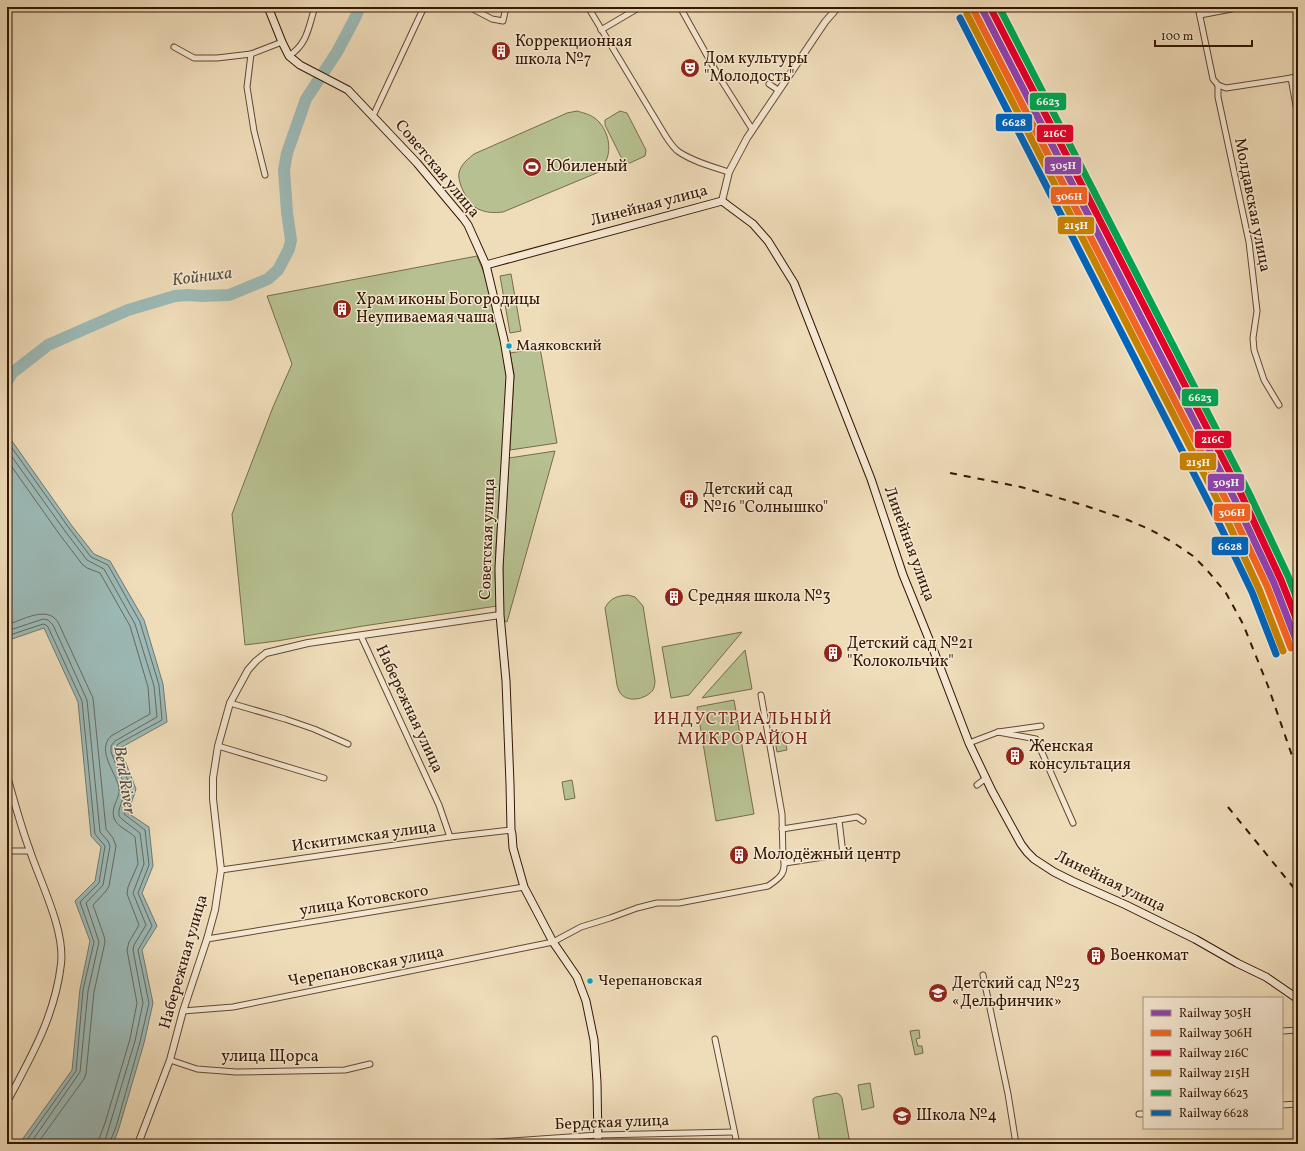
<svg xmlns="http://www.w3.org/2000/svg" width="1305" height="1151" font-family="Vollkorn,serif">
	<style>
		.green { fill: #b7c090; stroke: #766c4a }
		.water { fill: #9cbab7; stroke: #72796f }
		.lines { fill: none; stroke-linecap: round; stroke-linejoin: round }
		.shore { stroke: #68685d; stroke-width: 1 }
		.river { stroke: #9cbab7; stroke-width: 12 }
		.minor-casing { stroke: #634830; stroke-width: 7 }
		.tertiary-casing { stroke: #634830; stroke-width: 8 }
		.secondary-casing { stroke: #341703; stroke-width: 9 }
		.minor { stroke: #f5e8d2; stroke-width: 5 }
		.tertiary { stroke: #f5e8d2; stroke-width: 6 }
		.secondary { stroke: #f5e8d2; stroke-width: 7 }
		.rail { stroke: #341703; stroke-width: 2; stroke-dasharray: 7 7; stroke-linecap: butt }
		.rail-1-casing { stroke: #f5e8d2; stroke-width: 10 }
		.rail-2-casing { stroke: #f5e8d2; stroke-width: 10 }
		.rail-3-casing { stroke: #f5e8d2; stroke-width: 10 }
		.rail-4-casing { stroke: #f5e8d2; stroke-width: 10 }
		.rail-5-casing { stroke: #f5e8d2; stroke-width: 10 }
		.rail-6-casing { stroke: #f5e8d2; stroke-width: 10 }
		.rail-1 { stroke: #8e44ad; stroke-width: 7 }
		.rail-2 { stroke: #f26522; stroke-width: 7 }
		.rail-3 { stroke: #e4002b; stroke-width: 7 }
		.rail-4 { stroke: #c68201; stroke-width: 7 }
		.rail-5 { stroke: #00a651; stroke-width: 7 }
		.rail-6 { stroke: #0065bd; stroke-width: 7 }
		.bus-dot { fill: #03a2c4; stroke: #f5e8d2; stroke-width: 1.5 }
		.labels { text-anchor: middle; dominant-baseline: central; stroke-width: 3; stroke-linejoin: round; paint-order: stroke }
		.bus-label { font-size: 15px; fill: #341703; stroke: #f5e8d2; text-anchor: start }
		.poi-label { font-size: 16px; fill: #341703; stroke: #f5e8d2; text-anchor: start }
		.street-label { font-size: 16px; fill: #341703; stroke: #f5e8d2 }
		.water-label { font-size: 17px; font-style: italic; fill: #585042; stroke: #f5e8d2 }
		.neighbourhood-label { font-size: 17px; letter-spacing: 1px; fill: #7a1f14; stroke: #f5e8d2 }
		.line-badge { stroke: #f5e8d2; stroke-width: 1.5 }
		.badge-label { font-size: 11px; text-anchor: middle; font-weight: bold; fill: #fff }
	</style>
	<rect width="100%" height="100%" fill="#efdcb9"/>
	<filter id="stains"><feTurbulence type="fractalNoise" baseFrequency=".005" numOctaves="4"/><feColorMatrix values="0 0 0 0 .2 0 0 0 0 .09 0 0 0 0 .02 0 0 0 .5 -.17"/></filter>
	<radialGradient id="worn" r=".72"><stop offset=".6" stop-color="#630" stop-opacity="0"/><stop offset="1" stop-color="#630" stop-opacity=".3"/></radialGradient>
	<g class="green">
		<path d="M 577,111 C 584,113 592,115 597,120 C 608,130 612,148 606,161 C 604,165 601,169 599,172 L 503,212 C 494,213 487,213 478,209 C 469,205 457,183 459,173 C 461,164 468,159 474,154 L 567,113 Z"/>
		<polygon points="620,111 627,113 646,150 645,156 630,163 624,163 605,125 605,120"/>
		<polygon points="477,256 488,283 496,312 508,374 496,546 495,576 497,606 363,626 277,641 245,645 232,514 273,407 292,364 267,296"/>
		<polygon points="511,274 521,331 510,333 500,276"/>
		<polygon points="540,348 557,443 510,450 514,374 510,353"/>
		<polygon points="555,451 507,622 503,620 503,564 509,458"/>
		<path d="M 628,595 L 635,597 L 643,606 L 655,681 C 655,684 654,688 653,690 C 646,699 629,703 621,694 C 619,692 618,688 617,685 L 605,608 C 610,598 617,596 628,595 Z"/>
		<polygon points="742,632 689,695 671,698 662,647"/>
		<polygon points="745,650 752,689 702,698"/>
		<polygon points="734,700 754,814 716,821 697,707"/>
		<polygon points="784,732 787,750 777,752 774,734"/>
		<polygon points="572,780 575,798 565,800 562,782"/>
		<polygon points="919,1030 920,1038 916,1039 918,1046 922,1046 923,1053 915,1055 910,1031"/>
		<polygon points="870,1083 874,1107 862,1110 858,1085"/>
		<polygon points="837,1093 840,1095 842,1098 850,1144 820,1144 813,1102 813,1099 816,1097"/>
	</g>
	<polygon class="water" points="7,434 72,526 94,554 110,561 144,620 163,684 167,722 120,748 136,789 128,813 149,827 153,866 142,893 157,926 142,950 153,1003 144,1043 119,1128 113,1144 19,1144 72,1070 80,989 90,941 75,901 95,881 101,847 91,836 78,702 44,628 9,640 7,638"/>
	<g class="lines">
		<g class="shore">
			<polyline points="7,441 69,528 91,557 108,565 140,622 159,685 162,720 118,744 116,748 131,789 124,814 145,830 149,865 138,893 152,926 138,950 149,1003 140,1042 116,1127 109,1144"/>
			<polyline points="7,450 65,531 87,560 104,569 135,624 154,686 157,717 115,741 111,746 111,752 126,789 119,810 119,816 123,820 140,833 144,864 133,893 146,925 134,945 133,950 143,1003 135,1041 104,1144"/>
			<path d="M 7,460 L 60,535 L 82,564 L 87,568 L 100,573 L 130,626 L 148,687 L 150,714 L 111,736 C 96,751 116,772 119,788 C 121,797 110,807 114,818 C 117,827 128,830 135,837 L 138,864 L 128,887 L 127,894 L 139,925 L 129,942 L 127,950 L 137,1003 L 130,1039 L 105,1123 L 99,1139 L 98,1144"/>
			<path d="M 7,625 C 22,620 47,605 58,622 L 93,698 L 106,829 L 113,838 L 116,846 L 109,886 L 106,891 L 93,905 L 104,936 L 105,942 L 94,992 L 86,1074 L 84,1079 L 37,1144"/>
			<polyline points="7,631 43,619 48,620 53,625 87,700 100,832 108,841 110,846 103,885 86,903 99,942 88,991 80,1072 30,1144"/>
			<polyline points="7,636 43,624 46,625 48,627 82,701 95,834 105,846 99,883 80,902 94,942 83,990 76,1071 24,1144"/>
		</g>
		<polyline class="river" points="7,381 12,373 48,345 128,310 175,296 188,295 202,296 229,295 268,279 278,270 289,249 291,240 287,212 284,170 287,153 306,99 337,52 353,22 360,7"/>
		<defs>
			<g id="minor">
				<polyline points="469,7 492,19 503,21 506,7"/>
				<path d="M 588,7 L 665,135 C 669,141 673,148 679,152 C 694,162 713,167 729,172"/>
				<polyline points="680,7 718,75 752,129"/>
				<polyline points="1198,7 1213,79 1218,85 1218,97 1249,242 1257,311 1253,338 1254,350 1264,380 1279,405"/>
				<polyline points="1200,15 1242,7"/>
				<polyline points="601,30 640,7"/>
				<polyline points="174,47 194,58 217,58 251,54 282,42"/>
				<polyline points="251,54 247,87 254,131 265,175"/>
				<path d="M 289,56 C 308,43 308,28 315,7"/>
				<polyline points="1291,78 1298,117"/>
				<polyline points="769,84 778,90"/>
				<polyline points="1218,85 1226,88 1298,77"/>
				<polyline points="373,116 424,7"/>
				<polyline points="361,636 439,805 450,837"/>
				<polyline points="230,703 285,719 314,729 348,744"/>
				<polyline points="998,732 1036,739 1073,823"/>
				<polyline points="969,743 998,732 1041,726"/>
				<polyline points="218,746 324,778"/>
				<polyline points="977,785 986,778"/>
				<polyline points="839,820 857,817 863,821"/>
				<polyline points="782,829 839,820 843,854 785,863"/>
				<polyline points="7,851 29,851"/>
				<polyline points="221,870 450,837 511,830"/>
				<polyline points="207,939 524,887"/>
				<polyline points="983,975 1008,1094 1016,1144"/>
				<path d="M 183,1011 L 233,1007 L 553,942 L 581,927 L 610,918 L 637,908 L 657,903 L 679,903 L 768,886 C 780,878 787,873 783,857 L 782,814 L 761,695"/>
				<polyline points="1282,1031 1298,1030"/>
				<polyline points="715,1039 737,1144"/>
				<polyline points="170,1060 197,1069 236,1072 345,1070 370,1064"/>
				<polyline points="1282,1105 1298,1104"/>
				<polyline points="1139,1114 1144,1114"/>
				<polyline points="467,1144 598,1135 734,1132"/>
			</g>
			<g id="tertiary">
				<polyline points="722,201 729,172 747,138 825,22 838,7"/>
				<path d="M 7,776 C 14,801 21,827 30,851 C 41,884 65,930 61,964 C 55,1016 31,1057 7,1102"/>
				<polyline points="138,1144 170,1060 183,1011 207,939 215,910 221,870 213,799 213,778 218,746 230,703 248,670 256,661 266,653 308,643 500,615"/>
			</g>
			<g id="secondary">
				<polyline points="268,7 282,42 289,56 300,65 348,90 417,163 463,218 468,225 486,265 504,340 510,376 499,568 500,615 506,681 510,784 511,830 512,834 513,848 524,887 553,942 577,977 586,1001 594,1040 597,1082 598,1144"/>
				<polyline points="486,265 722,201 753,224 768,241 794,283 871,479 903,575 935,654 969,743 992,791 1021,844 1027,852 1034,859 1054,872 1072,881 1126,905 1195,939 1237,963 1266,977 1298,999"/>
			</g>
		</defs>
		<use href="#minor" class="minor-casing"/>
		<use href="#tertiary" class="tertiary-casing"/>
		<use href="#secondary" class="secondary-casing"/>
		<use href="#minor" class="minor"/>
		<use href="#tertiary" class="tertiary"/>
		<use href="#secondary" class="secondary"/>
		<g class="rail">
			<polyline points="950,473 1021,487 1086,506 1128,520 1151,530 1174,543 1193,556 1207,570 1226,593 1243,624 1268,686 1298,773"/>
			<polyline points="1228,807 1298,893"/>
		</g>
		<defs>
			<polyline id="rail-1" points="981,7 1234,498 1274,583 1298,645"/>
			<polyline id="rail-2" points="974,11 1227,502 1267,586 1291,648"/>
			<polyline id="rail-3" points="990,7 1241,494 1281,580 1298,623"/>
			<polyline id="rail-4" points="967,14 1220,505 1259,589 1283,651"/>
			<polyline id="rail-5" points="999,7 1248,491 1288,576 1298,601"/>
			<polyline id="rail-6" points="960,18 1212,509 1252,592 1276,654"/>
		</defs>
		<use href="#rail-1" class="rail-1-casing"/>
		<use href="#rail-2" class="rail-2-casing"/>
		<use href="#rail-3" class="rail-3-casing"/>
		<use href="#rail-4" class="rail-4-casing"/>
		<use href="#rail-5" class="rail-5-casing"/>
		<use href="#rail-6" class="rail-6-casing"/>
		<use href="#rail-1" class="rail-1"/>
		<use href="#rail-2" class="rail-2"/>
		<use href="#rail-3" class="rail-3"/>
		<use href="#rail-4" class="rail-4"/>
		<use href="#rail-5" class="rail-5"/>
		<use href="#rail-6" class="rail-6"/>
	</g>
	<defs>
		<symbol id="building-disc" viewBox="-11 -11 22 22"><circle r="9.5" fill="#8f2418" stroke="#f5e8d2"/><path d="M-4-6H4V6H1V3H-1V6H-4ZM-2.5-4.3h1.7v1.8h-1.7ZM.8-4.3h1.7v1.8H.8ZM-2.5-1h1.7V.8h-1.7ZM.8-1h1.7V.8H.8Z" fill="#fff"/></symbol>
		<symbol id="theatre-disc" viewBox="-11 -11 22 22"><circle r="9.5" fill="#8f2418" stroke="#f5e8d2"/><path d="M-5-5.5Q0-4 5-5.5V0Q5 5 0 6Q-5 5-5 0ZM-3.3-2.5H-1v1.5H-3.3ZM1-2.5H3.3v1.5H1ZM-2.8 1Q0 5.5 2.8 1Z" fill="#fff"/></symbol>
		<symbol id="stadium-disc" viewBox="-11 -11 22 22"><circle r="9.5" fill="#8f2418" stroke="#f5e8d2"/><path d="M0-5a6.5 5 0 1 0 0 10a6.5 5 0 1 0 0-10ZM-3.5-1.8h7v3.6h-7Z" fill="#fff"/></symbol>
		<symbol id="school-disc" viewBox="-11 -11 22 22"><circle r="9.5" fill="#8f2418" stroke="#f5e8d2"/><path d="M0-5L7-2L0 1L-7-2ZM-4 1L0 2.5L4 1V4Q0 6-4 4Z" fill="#fff"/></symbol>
	</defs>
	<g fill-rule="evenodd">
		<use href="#building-disc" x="490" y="40" width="22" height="22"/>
		<use href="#theatre-disc" x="679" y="57" width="22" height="22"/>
		<use href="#stadium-disc" x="521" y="156" width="22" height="22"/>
		<use href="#building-disc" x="331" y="298" width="22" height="22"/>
		<use href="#building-disc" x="678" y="488" width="22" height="22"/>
		<use href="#building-disc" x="663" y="586" width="22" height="22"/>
		<use href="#building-disc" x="822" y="642" width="22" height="22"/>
		<use href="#building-disc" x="1004" y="745" width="22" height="22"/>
		<use href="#building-disc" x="728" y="844" width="22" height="22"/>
		<use href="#building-disc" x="1085" y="945" width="22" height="22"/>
		<use href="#school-disc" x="927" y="982" width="22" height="22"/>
		<use href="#school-disc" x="891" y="1105" width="22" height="22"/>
	</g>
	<g class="bus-dot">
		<circle cx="509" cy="346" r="3.5"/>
		<circle cx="590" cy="981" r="3.5"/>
	</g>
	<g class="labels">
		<g class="bus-label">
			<text x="516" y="346">Маяковский</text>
			<text x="598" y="981">Черепановская</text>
		</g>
		<g class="poi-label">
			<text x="515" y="42">Коррекционная<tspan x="515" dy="18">школа №7</tspan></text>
			<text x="704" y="59">Дом культуры<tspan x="704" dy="18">"Молодость"</tspan></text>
			<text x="546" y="167">Юбиленый</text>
			<text x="356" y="300">Храм иконы Богородицы<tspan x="356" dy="18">Неупиваемая чаша</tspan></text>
			<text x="703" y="490">Детский сад<tspan x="703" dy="18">№16 "Солнышко"</tspan></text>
			<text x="688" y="597">Средняя школа №3</text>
			<text x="847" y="644">Детский сад №21<tspan x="847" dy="18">"Колокольчик"</tspan></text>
			<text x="1029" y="747">Женская<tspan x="1029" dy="18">консультация</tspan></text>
			<text x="753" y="855">Молодёжный центр</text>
			<text x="1110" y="956">Военкомат</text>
			<text x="952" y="984">Детский сад №23<tspan x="952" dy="18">«Дельфинчик»</tspan></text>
			<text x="916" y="1116">Школа №4</text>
		</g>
		<g class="street-label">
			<text transform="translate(437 169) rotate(50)">Советская улица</text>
			<text transform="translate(1252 205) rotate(79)">Молдавская улица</text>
			<text transform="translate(649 206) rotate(-15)">Линейная улица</text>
			<text transform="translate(488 539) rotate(-88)">Советская улица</text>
			<text transform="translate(909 544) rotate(70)">Линейная улица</text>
			<text transform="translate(409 709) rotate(65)">Набережная улица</text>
			<text transform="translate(364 837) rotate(-8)">Искитимская улица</text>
			<text transform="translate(1110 882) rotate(26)">Линейная улица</text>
			<text transform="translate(364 901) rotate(-9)">улица Котовского</text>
			<text transform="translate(184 962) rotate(-74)">Набережная улица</text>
			<text transform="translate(366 967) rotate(-11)">Черепановская улица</text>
			<text x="270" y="1057">улица Щорса</text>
			<text transform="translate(612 1123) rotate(-2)">Бердская улица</text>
		</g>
		<g class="water-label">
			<text transform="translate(202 277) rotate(-7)">Койниха</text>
			<text transform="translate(124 780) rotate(81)">Berd River</text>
		</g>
		<g class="neighbourhood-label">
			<text x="743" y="719">ИНДУСТРИАЛЬНЫЙ<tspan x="743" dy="20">МИКРОРАЙОН</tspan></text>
		</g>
	</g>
	<g class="line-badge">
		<rect x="1029" y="92" width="38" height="19" rx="4" fill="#00a651"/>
		<rect x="995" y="113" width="38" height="19" rx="4" fill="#0065bd"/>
		<rect x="1036" y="124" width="38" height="19" rx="4" fill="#e4002b"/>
		<rect x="1044" y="156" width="38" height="19" rx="4" fill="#8e44ad"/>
		<rect x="1050" y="186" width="38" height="19" rx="4" fill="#f26522"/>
		<rect x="1057" y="216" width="38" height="19" rx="4" fill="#c68201"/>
		<rect x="1181" y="388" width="38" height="19" rx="4" fill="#00a651"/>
		<rect x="1194" y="430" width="38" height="19" rx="4" fill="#e4002b"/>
		<rect x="1179" y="452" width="38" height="19" rx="4" fill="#c68201"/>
		<rect x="1207" y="473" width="38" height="19" rx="4" fill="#8e44ad"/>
		<rect x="1213" y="503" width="38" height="19" rx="4" fill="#f26522"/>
		<rect x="1211" y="536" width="38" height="20" rx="4" fill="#0065bd"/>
	</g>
	<g class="badge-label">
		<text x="1048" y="105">6623</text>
		<text x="1014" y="126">6628</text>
		<text x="1055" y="137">216С</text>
		<text x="1063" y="169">305Н</text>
		<text x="1069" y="200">306Н</text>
		<text x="1076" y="229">215Н</text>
		<text x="1200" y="401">6623</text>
		<text x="1213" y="443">216С</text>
		<text x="1198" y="466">215Н</text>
		<text x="1226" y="486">305Н</text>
		<text x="1232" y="516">306Н</text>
		<text x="1230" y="550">6628</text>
	</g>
	<rect width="1305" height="1151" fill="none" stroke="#efdcb9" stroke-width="24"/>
	<rect x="8" y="8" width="1289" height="1135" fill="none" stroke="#341703" stroke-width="2"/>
	<rect x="12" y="12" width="1281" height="1127" fill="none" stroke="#341703"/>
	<rect x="1143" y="997" width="140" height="132" fill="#f5e8d2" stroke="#a8947f"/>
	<rect x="1151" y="1010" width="20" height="6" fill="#8e44ad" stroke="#a8947f"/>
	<text x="1179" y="1017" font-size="12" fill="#341703">Railway 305Н</text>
	<rect x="1151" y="1030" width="20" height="6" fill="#f26522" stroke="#a8947f"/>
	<text x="1179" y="1037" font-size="12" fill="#341703">Railway 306Н</text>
	<rect x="1151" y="1050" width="20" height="6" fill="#e4002b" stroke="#a8947f"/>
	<text x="1179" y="1057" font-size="12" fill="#341703">Railway 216С</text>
	<rect x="1151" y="1070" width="20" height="6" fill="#c68201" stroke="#a8947f"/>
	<text x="1179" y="1077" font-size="12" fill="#341703">Railway 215Н</text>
	<rect x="1151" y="1090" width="20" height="6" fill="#00a651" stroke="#a8947f"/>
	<text x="1179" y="1097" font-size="12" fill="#341703">Railway 6623</text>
	<rect x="1151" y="1110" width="20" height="6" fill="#0065bd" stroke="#a8947f"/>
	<text x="1179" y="1117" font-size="12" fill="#341703">Railway 6628</text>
	<path d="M1155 40v6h97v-6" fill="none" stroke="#341703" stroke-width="2"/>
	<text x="1161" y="40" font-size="12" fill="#341703" stroke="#f5e8d2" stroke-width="3" paint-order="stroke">100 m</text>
	<rect width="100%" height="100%" filter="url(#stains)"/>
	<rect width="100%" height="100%" fill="url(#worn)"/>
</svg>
